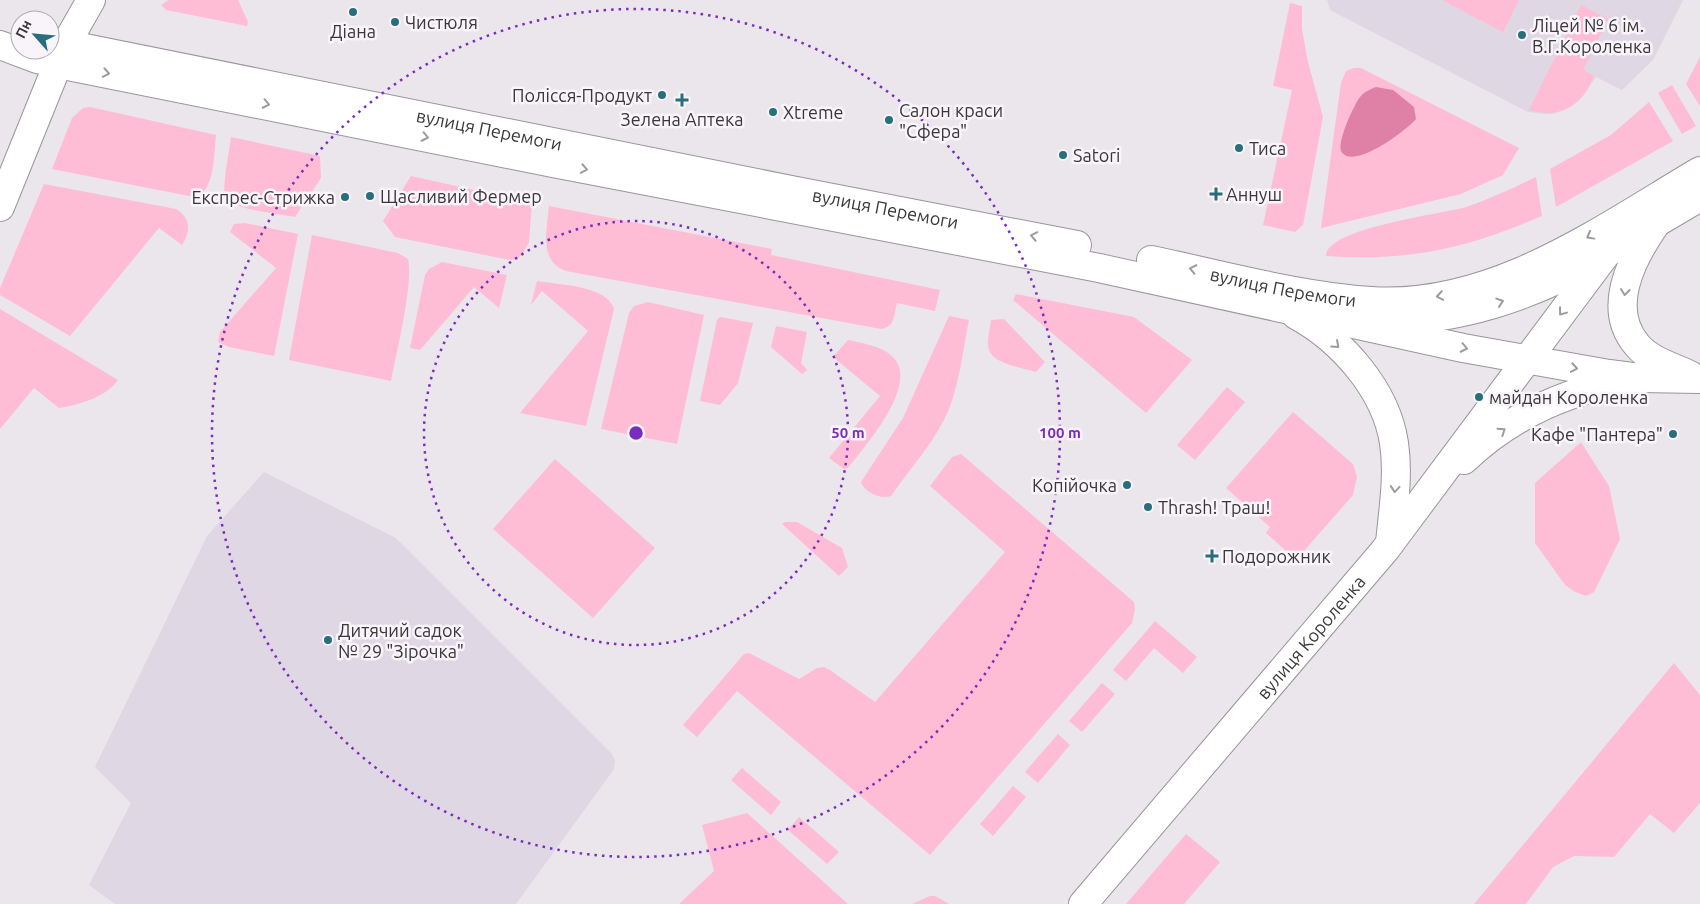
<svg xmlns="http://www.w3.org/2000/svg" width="1700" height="904" font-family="Ubuntu,sans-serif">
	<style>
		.built { fill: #dfd7e3 }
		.green { fill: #ffbcd5 }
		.forest { fill: #df80a7 }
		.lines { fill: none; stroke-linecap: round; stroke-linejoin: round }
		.street-casing { stroke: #99959b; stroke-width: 30 }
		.secondary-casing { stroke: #99959b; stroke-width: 30 }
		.primary-casing { stroke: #99959b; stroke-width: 30 }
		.street { stroke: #fff; stroke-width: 28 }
		.secondary { stroke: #fff; stroke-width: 28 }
		.primary { stroke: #fff; stroke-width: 28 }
		.oneway { stroke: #9c9c9c }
		.ring { fill: none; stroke: #7b2cbf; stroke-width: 2.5; stroke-dasharray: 2.5 5 }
		.poi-dot { fill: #286e7d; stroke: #f8f4fa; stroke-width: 2 }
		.labels { text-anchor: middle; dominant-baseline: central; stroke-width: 5; stroke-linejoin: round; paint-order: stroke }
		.poi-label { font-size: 18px; fill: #3a383a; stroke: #f8f4fa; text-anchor: start }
		.street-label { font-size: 18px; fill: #3a383a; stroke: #f8f4fa }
		.centre { fill: #7b2cbf; stroke: #f8f4fa; stroke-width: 2.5 }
		.ring-label { font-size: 15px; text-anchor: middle; font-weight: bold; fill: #7b2cbf; stroke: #f8f4fa; stroke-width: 5; stroke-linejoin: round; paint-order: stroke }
	</style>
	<rect width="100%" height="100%" fill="#eae6ec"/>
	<g class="built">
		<polygon points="1327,0 1683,0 1653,60 1622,90 1596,77 1583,96 1574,104 1554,114 1544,114 1528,112 1330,10"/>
		<polygon points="264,472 396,538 612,754 615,761 614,769 516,904 115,904 89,885 131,803 95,767 207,536"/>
	</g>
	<g class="green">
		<polygon points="169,0 238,0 248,22 247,26 166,10 161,5"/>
		<polygon points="1442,0 1519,0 1503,32"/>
		<polygon points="1290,3 1302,6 1302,29 1308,62 1323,117 1303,225 1295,232 1263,225 1292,90 1273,86"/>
		<path d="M 1581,5 L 1608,19 L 1583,70 L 1594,76 C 1582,106 1561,119 1529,110 Z"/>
		<polygon points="1700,57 1700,106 1686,84"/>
		<polygon points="1354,68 1361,68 1519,148 1503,175 1461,194 1321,228 1341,83 1346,71"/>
		<polygon points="1672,85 1696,126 1682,134 1658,93"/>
		<polygon points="1649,102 1673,141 1556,207 1550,169 1611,135"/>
		<path d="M 90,107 L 216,135 C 214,152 215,194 194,197 L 52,169 L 72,118 L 83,108 Z"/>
		<path d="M 231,137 L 320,156 L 321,178 L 295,217 C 280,214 231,210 225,196 C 222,187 230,148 231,137 Z"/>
		<polygon points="411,176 532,203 529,242 522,255 517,259 510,260 395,237 383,221"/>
		<path d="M 1536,177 L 1542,216 C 1467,248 1408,262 1326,256 C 1326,228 1442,214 1466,207 C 1490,199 1513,188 1536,177 Z"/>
		<path d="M 44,184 L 176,209 C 191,218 191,231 182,245 L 159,228 L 70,336 L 0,295 L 0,288 Z"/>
		<path d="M 549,206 L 772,249 L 771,255 L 940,290 L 935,311 L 897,303 C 894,315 895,327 881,329 L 566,271 C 538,261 547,230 549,206 Z"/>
		<polygon points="245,223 298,234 274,356 229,347 218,342 220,332 276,268 230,232 234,224"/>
		<path d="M 312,235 L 398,253 L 408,259 C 414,281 396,355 391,381 L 289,360 Z"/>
		<polygon points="442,262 507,275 499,308 474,287 420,350 410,348 425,275 429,269"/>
		<path d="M 537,281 C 559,285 607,285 614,309 L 586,426 L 520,413 L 588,331 L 542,291 L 531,305 Z"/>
		<polygon points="1016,294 1134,317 1192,360 1146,413 1013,300"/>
		<polygon points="648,302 704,315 677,444 601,429 629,313 634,306"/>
		<path d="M 0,309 L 118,380 C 106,397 79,405 59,408 L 34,388 L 0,429 Z"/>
		<path d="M 949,316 L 969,320 C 963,349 960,381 949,409 C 937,438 914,464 896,489 L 891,496 C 881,500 864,492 861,482 L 903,418 Z"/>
		<polygon points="720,317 753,323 738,383 720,405 700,401 717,320"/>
		<path d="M 1004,319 L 1045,362 L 1036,372 C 1021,367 987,364 988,344 C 988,336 990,327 991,320 Z"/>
		<polygon points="776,326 807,332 801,363 807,370 802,374 771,347"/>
		<path d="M 848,340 C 861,343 877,345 888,353 C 926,378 866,445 848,468 L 844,469 L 829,458 L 880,396 L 833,357 Z"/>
		<polygon points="1227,387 1245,402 1195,460 1177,445"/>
		<polygon points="1293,412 1353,464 1357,477 1353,495 1296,560 1266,533 1270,527 1226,488"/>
		<polygon points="1581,442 1609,486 1620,539 1594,592 1586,596 1575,592 1565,585 1535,543 1535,483"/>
		<polygon points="961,454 1134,602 1135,609 1132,623 930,855 737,691 697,737 683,725 744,654 749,653 799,679 817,668 823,667 830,670 875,702 1005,552 930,486 952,457"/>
		<polygon points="555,459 655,548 593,618 493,529"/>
		<polygon points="785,522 797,522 842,548 848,567 839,576 782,524"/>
		<polygon points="1155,621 1197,657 1183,673 1154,648 1126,681 1113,670"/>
		<polygon points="1674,663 1700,695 1700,803 1674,833 1650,814 1614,857 1574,856 1553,867 1526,904 1474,904"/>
		<polygon points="1102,683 1115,694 1082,732 1069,721"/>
		<polygon points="1058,734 1070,745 1038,783 1025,772"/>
		<polygon points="742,768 781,802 771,815 731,780"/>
		<polygon points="1013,786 1026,797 993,836 980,824"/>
		<polygon points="747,813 848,904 679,904 714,871 702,825"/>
		<polygon points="799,817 839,852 827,864 788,830"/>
		<polygon points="1186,834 1220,862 1184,904 1126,904"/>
		<polygon points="930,896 935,896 949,904 912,904"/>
	</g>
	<path class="forest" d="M 1376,87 L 1393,90 L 1414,107 L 1416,119 C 1408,129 1352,172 1341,151 C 1337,141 1354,105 1360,97 C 1364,92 1370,89 1376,87 Z"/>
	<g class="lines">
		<defs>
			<g id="street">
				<polyline points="0,207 66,44 91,0"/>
				<polyline points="1656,223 1700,197"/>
				<path d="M 1365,320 C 1451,325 1538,296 1610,251"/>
			</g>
			<g id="secondary">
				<path d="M 1464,460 C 1511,415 1571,389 1635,379"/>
				<path id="s1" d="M 1083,904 L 1385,550 L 1606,254 L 1654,206"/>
			</g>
			<g id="primary">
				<path id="s2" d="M 50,41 L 796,191 L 1077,245"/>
				<polyline points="0,45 37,59 58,64 553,163 1099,268 1463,348 1609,374 1640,378 1700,379"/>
				<path d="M 1682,189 C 1652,227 1596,297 1637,345 C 1649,360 1673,367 1690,375"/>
				<path id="s3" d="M 1151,260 C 1223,275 1297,296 1371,301 C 1493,309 1600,230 1700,171"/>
				<path d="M 1296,315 C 1342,340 1386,390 1394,443 C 1399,476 1393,510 1390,543"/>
			</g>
		</defs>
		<use href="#street" class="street-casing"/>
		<use href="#secondary" class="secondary-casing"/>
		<use href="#primary" class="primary-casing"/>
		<use href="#street" class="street"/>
		<use href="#secondary" class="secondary"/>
		<use href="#primary" class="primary"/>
	</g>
	<defs><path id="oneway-chevron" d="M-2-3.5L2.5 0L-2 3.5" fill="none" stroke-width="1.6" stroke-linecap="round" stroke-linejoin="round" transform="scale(1.25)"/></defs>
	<g class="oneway">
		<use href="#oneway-chevron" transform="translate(106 73) rotate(11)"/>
		<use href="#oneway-chevron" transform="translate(266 104) rotate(12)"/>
		<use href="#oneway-chevron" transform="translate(425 137) rotate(12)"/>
		<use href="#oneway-chevron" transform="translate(584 169) rotate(11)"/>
		<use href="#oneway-chevron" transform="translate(1034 236) rotate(-169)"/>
		<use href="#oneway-chevron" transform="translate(1590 236) rotate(151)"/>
		<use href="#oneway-chevron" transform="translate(1193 269) rotate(-168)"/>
		<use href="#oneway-chevron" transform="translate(1625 292) rotate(97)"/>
		<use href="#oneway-chevron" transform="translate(1440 296) rotate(170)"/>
		<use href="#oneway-chevron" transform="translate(1500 302) rotate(-18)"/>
		<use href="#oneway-chevron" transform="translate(1562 312) rotate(127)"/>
		<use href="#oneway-chevron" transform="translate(1336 345) rotate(42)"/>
		<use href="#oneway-chevron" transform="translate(1464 348) rotate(12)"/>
		<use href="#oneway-chevron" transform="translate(1574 368) rotate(10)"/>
		<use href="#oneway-chevron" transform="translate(1502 431) rotate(-34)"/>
		<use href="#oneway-chevron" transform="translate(1395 489) rotate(95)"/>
	</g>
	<g class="ring">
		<circle cx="636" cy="433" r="212"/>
		<circle cx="636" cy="433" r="424"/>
	</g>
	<g class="poi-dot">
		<circle cx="353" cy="12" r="5"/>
		<circle cx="395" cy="22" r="5"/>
		<circle cx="1522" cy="35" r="5"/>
		<circle cx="662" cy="95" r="5"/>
		<path d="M679.5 92.5h5v5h5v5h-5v5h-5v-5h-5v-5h5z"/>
		<circle cx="773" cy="112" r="5"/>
		<circle cx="889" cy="120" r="5"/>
		<circle cx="1239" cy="148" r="5"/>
		<circle cx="1063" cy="155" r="5"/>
		<path d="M1213.5 186.5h5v5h5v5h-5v5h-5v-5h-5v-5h5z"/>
		<circle cx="370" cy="196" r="5"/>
		<circle cx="345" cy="197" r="5"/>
		<circle cx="1479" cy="397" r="5"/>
		<circle cx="1673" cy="434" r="5"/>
		<circle cx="1127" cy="485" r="5"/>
		<circle cx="1148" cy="507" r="5"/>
		<path d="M1209.5 548.5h5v5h5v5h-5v5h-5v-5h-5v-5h5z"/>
		<circle cx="328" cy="640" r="5"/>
	</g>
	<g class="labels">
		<g class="poi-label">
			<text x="405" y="22">Чистюля</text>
			<text x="1532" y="25">Ліцей № 6 ім.<tspan x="1532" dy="21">В.Г.Короленка</tspan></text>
			<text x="353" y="31" text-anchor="middle">Діана</text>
			<text x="652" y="95" text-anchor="end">Полісся-Продукт</text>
			<text x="899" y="110">Салон краси<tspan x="899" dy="21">"Сфера"</tspan></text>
			<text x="783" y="112">Xtreme</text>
			<text x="682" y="119" text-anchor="middle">Зелена Аптека</text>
			<text x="1249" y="148">Тиса</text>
			<text x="1073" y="155">Satori</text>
			<text x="1226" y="194">Аннуш</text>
			<text x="380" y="196">Щасливий Фермер</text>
			<text x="335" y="197" text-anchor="end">Експрес-Стрижка</text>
			<text x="1489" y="397">майдан Короленка</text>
			<text x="1663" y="434" text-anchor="end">Кафе "Пантера"</text>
			<text x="1117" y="485" text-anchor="end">Копійочка</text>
			<text x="1158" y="507">Thrash! Траш!</text>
			<text x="1222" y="556">Подорожник</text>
			<text x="338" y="630">Дитячий садок<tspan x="338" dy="21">№ 29 "Зірочка"</tspan></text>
		</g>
		<g class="street-label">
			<text stroke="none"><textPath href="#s2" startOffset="448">вулиця Перемоги</textPath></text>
			<text stroke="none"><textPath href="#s2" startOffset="852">вулиця Перемоги</textPath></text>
			<text stroke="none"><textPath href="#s3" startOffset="135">вулиця Перемоги</textPath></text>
			<text stroke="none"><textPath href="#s1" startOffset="351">вулиця Короленка</textPath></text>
		</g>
	</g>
	<circle cx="636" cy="433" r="8" class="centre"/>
	<g class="ring-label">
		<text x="848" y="438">50 m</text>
		<text x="1060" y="438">100 m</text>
	</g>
	<g transform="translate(35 35) rotate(297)"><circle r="24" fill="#f8f4fa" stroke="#aca9ad"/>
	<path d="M0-4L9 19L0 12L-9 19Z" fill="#286e7d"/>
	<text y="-8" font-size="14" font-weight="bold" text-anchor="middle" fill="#3a383a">Пн</text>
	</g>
</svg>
